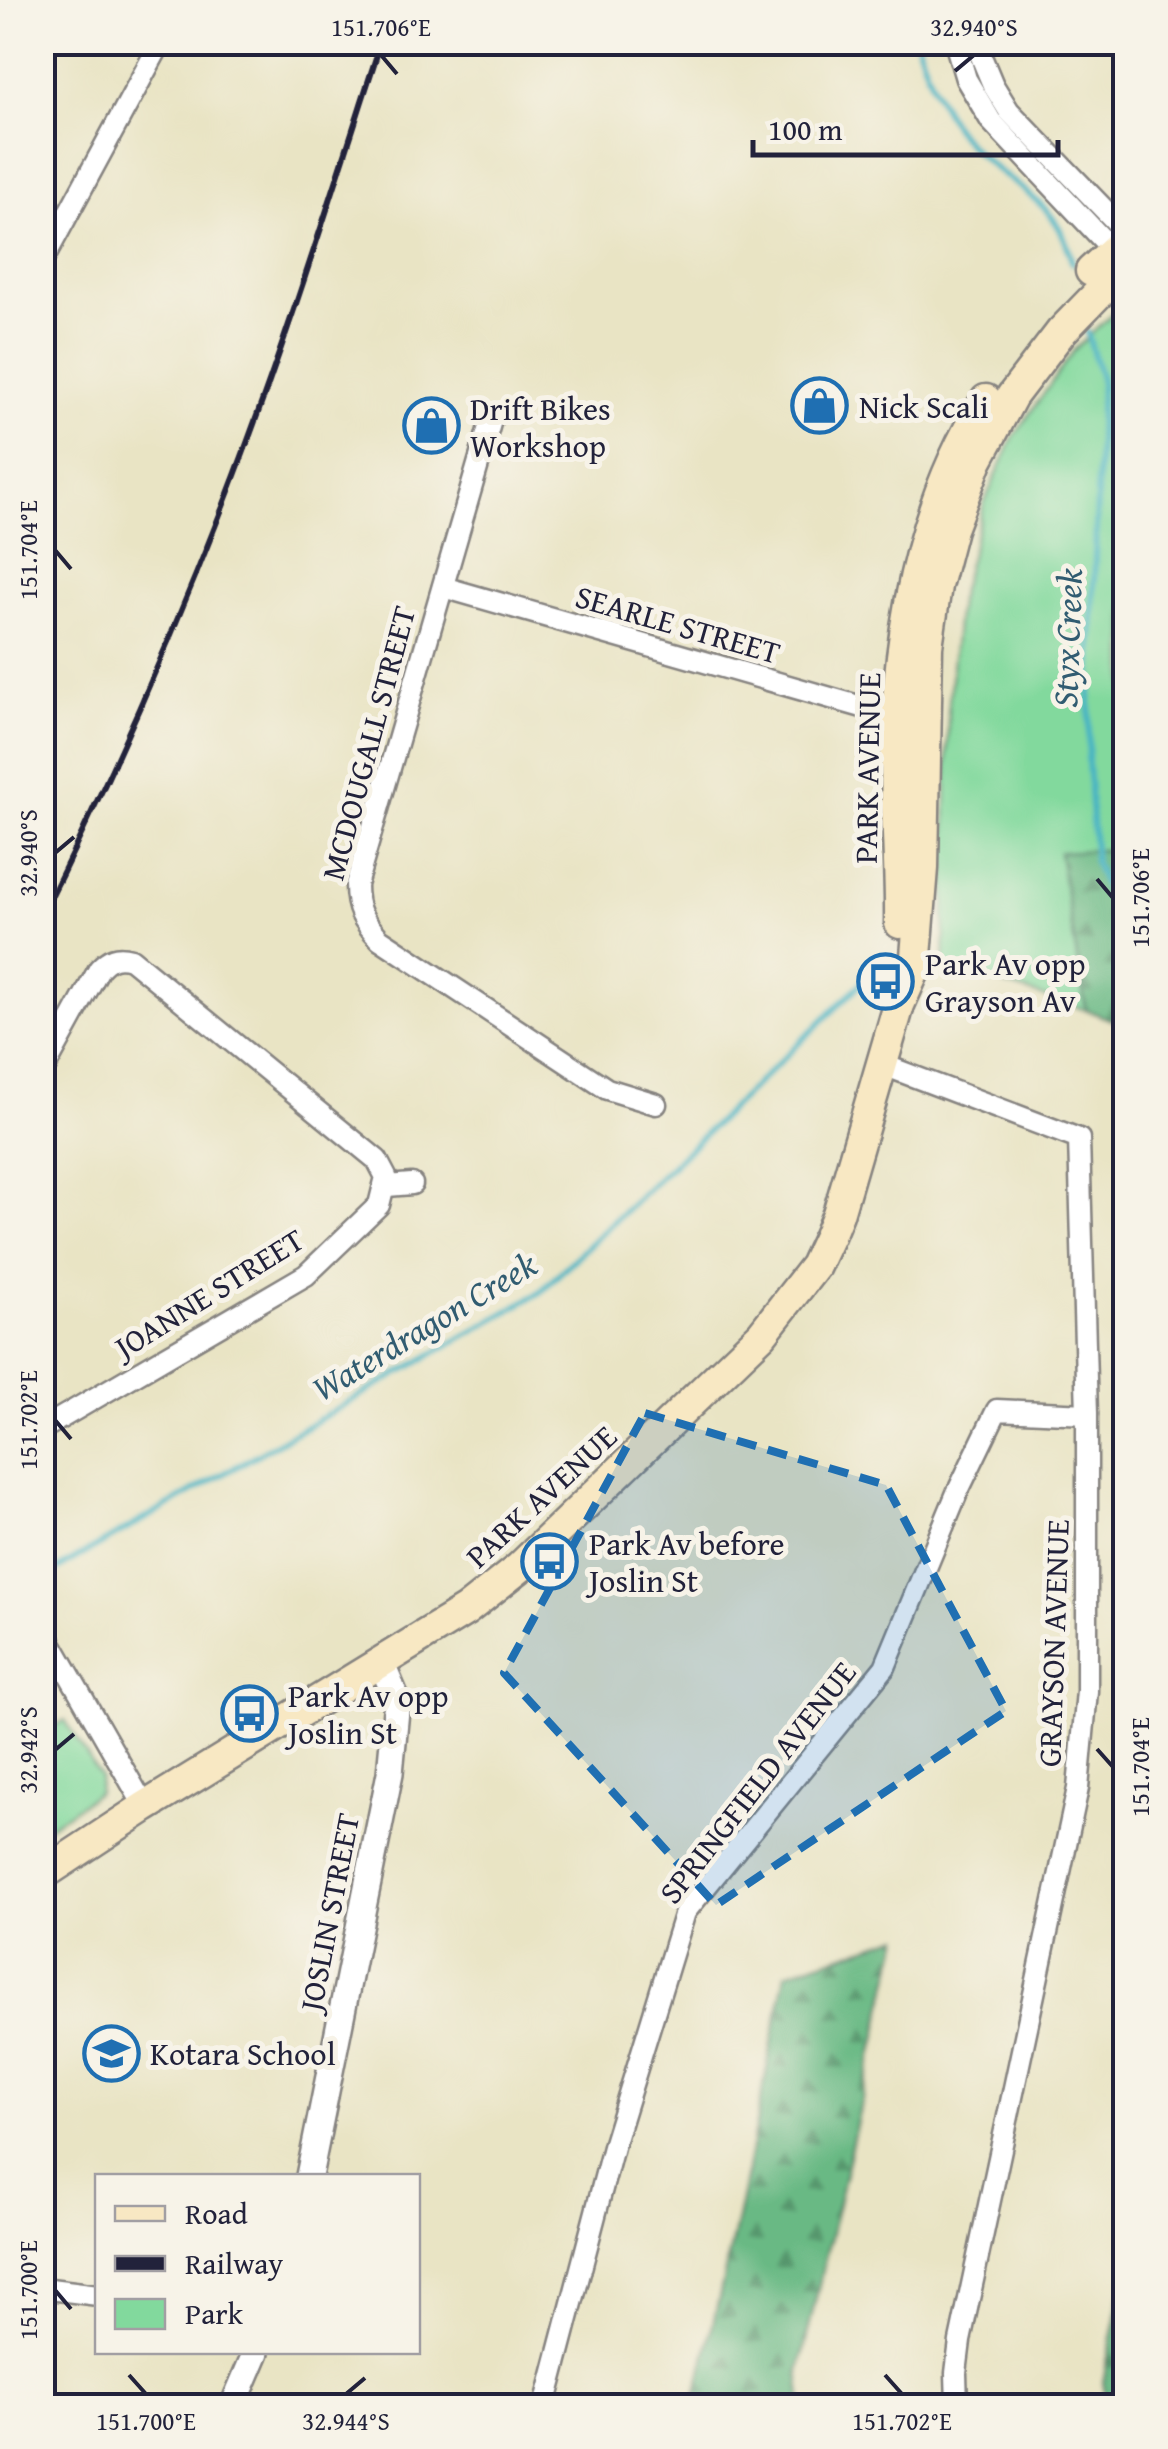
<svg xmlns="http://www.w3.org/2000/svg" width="1168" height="2449" font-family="'Gentium Book Plus',serif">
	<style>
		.green { fill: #82d99d; stroke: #527e6c; stroke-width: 2.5 }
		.forest { fill: url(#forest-firs); stroke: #466e60; stroke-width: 2.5 }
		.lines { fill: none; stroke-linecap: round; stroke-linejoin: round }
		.stream { stroke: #47b4c3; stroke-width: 6 }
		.minor-casing { stroke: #868380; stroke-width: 25 }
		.tertiary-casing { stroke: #868380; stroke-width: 30 }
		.secondary-casing { stroke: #868380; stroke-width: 35 }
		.minor { stroke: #fff; stroke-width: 20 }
		.tertiary { stroke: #fff; stroke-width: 25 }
		.secondary { stroke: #f8e8c3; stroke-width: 30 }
		.rail { stroke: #22223b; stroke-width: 6 }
		.marked { fill: #1f6fb2; fill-opacity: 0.2; stroke: #1f6fb2; stroke-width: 8; stroke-dasharray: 20 12; stroke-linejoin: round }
		.ticks { fill: none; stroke: #22223b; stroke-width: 4 }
		.labels { text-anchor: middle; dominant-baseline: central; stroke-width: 10; stroke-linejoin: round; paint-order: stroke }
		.poi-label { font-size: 32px; fill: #22223b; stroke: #f7f3e8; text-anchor: start }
		.street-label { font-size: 32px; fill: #22223b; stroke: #f7f3e8 }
		.water-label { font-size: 35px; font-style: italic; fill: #315c71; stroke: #f7f3e8 }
		.neatline { fill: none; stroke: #22223b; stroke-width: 4 }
		.ticks-label { font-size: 25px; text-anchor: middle; fill: #22223b }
	</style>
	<defs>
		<pattern id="forest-firs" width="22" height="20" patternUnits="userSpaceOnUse" patternTransform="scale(2.5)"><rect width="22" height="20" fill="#69b984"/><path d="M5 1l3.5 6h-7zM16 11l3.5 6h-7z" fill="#56966d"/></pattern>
	</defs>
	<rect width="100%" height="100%" fill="#f7f3e8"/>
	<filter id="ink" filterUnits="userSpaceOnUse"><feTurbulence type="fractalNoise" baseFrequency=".01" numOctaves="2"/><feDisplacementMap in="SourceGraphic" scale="20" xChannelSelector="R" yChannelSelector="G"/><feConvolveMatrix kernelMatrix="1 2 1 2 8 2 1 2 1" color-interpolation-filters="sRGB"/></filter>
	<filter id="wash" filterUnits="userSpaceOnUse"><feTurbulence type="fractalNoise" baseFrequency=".0048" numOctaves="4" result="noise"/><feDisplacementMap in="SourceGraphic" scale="40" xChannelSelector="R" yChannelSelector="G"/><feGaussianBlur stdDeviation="2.25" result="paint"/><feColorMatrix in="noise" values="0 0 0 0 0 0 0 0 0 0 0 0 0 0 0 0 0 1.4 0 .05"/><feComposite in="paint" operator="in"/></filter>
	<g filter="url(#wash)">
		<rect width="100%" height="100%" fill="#e9e4c4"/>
		<g class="green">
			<polygon points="1125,302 1125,849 1059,853 1086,1010 944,966 948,713 958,601 984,503 1013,438 1074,350"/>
			<polygon points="65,1720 100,1777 98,1792 43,1830 43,1748 48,1744 43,1733"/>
		</g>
		<g class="forest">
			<polygon points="1125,849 1126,849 1125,1025 1086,1010 1059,852"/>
			<polygon points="900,1936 799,2371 803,2406 694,2406 737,2219 786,1973"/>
			<polygon points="1125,2273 1125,2406 1107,2406 1103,2382"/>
		</g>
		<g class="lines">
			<g class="stream">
				<path d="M 917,42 C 929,80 942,115 969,145 C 1010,189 1059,197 1072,263"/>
				<polyline points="1087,332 1101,379 1088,762 1095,863 1126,942"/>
				<polyline points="42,1578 539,1293 873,972"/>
			</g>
		</g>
	</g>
	<g filter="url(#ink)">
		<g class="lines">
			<defs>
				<g id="minor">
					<polyline points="955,42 966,79 991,121 1122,260"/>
					<polyline points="975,42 993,85 1009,111 1126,232"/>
					<polyline points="42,262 161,42"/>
					<path d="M 491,420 L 356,885 C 356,910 363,921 380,939 L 607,1089 L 656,1104"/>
					<polyline points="443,587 897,717"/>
					<polyline points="881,1064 1079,1139 1087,1414 1087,1691 1078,1788 960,2341 956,2373 957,2406"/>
					<path d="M 42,1073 L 99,969 C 109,958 116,955 131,959 L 377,1160 L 386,1177 L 379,1205 L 306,1275 L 42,1429"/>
					<polyline points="387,1186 412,1184"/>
					<polyline points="42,1627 145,1807"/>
					<polyline points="42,2288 98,2295"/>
					<polyline points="545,2406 614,2143 685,1912 885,1667 957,1493 997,1410 1087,1414"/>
				</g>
				<g id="tertiary">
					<polyline points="309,2176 390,1773 397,1700 381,1662"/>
					<polyline points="233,2406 256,2352"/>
				</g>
				<g id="secondary">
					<polyline points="1091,271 1126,239"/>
					<path d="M 900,923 C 901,854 893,784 897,715 C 903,606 927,493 986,400"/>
					<polyline points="42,1875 145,1807 466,1610 519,1568 762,1334 815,1266 829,1236 838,1214 899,1005 915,969 923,868 927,646 936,586 951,529 977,461 1012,396 1061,332 1126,265"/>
				</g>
			</defs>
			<use href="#minor" class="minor-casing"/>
			<use href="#tertiary" class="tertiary-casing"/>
			<use href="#secondary" class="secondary-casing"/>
			<use href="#minor" class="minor"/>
			<use href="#tertiary" class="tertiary"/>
			<use href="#secondary" class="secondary"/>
			<path class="rail" d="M 42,915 C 109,781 170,643 224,504 C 283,352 331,197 381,42"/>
		</g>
	</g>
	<path class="marked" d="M 645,1413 L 886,1485 L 1006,1711 L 716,1905 L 504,1673 Z"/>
	<path class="ticks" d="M 381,55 L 397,74M 955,71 L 974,55M 55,550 L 71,569M 55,853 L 74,837M 1097,879 L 1113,898M 55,1420 L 71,1439M 1097,1749 L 1113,1767M 55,1750 L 74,1734M 55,2290 L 71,2309M 129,2375 L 146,2394M 885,2375 L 902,2394M 346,2394 L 365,2378"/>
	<defs>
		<symbol id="shop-ring" viewBox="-11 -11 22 22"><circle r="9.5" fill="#f7f3e8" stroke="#1f6fb2" stroke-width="1.5"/><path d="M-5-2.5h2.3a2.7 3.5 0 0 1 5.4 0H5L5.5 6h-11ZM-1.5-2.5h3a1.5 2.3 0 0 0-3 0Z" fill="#1f6fb2"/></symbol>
		<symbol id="bus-ring" viewBox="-11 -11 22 22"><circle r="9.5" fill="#f7f3e8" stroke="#1f6fb2" stroke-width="1.5"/><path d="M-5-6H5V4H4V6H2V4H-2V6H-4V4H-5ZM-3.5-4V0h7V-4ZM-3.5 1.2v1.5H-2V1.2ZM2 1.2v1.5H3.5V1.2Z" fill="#1f6fb2"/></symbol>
		<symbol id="school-ring" viewBox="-11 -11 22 22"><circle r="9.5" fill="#f7f3e8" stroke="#1f6fb2" stroke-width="1.5"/><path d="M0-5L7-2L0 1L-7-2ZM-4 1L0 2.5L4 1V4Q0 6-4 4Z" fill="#1f6fb2"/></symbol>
	</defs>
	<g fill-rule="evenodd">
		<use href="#shop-ring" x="788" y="374" width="63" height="63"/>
		<use href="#shop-ring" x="400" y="394" width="63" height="63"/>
		<use href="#bus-ring" x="854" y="950" width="63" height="63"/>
		<use href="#bus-ring" x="518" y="1530" width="63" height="63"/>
		<use href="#bus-ring" x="218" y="1682" width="63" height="63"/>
		<use href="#school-ring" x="80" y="2022" width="63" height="63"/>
	</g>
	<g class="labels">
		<g class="poi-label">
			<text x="859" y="406">Nick Scali</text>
			<text x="470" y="408">Drift Bikes<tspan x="470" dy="37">Workshop</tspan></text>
			<text x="925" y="963">Park Av opp<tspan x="925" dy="37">Grayson Av</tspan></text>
			<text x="589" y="1543">Park Av before<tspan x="589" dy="37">Joslin St</tspan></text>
			<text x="288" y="1695">Park Av opp<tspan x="288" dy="37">Joslin St</tspan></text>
			<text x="150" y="2053">Kotara School</text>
		</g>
		<g class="street-label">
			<text transform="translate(678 624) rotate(16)">SEARLE STREET</text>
			<text transform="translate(368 743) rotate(-75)">MCDOUGALL STREET</text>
			<text transform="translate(867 768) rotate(-89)">PARK AVENUE</text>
			<text transform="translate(209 1293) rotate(-32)">JOANNE STREET</text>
			<text transform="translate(541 1496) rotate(-43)">PARK AVENUE</text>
			<text transform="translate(1053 1643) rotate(-88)">GRAYSON AVENUE</text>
			<text transform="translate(757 1782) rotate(-52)">SPRINGFIELD AVENUE</text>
			<text transform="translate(329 1912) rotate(-79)">JOSLIN STREET</text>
		</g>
		<g class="water-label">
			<text transform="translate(1067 638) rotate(-88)">Styx Creek</text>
			<text transform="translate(424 1326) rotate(-31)">Waterdragon Creek</text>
		</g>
	</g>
	<rect width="1168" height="2449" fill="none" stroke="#f7f3e8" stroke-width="110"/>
	<rect x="95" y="2174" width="325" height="180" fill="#f7f3e8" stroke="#a29fa3" stroke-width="2.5"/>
	<rect x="115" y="2206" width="50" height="15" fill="#f8e8c3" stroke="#a29fa3" stroke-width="2.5"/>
	<text x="185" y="2224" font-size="30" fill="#22223b">Road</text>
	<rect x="115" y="2256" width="50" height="15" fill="#22223b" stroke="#a29fa3" stroke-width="2.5"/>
	<text x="185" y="2274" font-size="30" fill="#22223b">Railway</text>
	<rect x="115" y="2299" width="50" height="30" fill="#82d99d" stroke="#a29fa3" stroke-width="2.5"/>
	<text x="185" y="2324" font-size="30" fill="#22223b">Park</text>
	<path d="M753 140v15h305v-15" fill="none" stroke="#22223b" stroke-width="5"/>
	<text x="768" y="140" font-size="30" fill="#22223b" stroke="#f7f3e8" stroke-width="8" paint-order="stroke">100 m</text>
	<rect x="55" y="55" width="1058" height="2339" class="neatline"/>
	<g class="ticks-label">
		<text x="381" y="36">151.706°E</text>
		<text x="974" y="36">32.940°S</text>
		<text transform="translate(28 550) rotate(-90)" y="9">151.704°E</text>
		<text transform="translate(28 853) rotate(-90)" y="9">32.940°S</text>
		<text transform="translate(1140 898) rotate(-90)" y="9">151.706°E</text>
		<text transform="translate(28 1420) rotate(-90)" y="9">151.702°E</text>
		<text transform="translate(28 1750) rotate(-90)" y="9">32.942°S</text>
		<text transform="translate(1140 1767) rotate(-90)" y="9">151.704°E</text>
		<text transform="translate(28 2290) rotate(-90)" y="9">151.700°E</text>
		<text x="146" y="2430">151.700°E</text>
		<text x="346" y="2430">32.944°S</text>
		<text x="902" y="2430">151.702°E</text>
	</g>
</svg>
